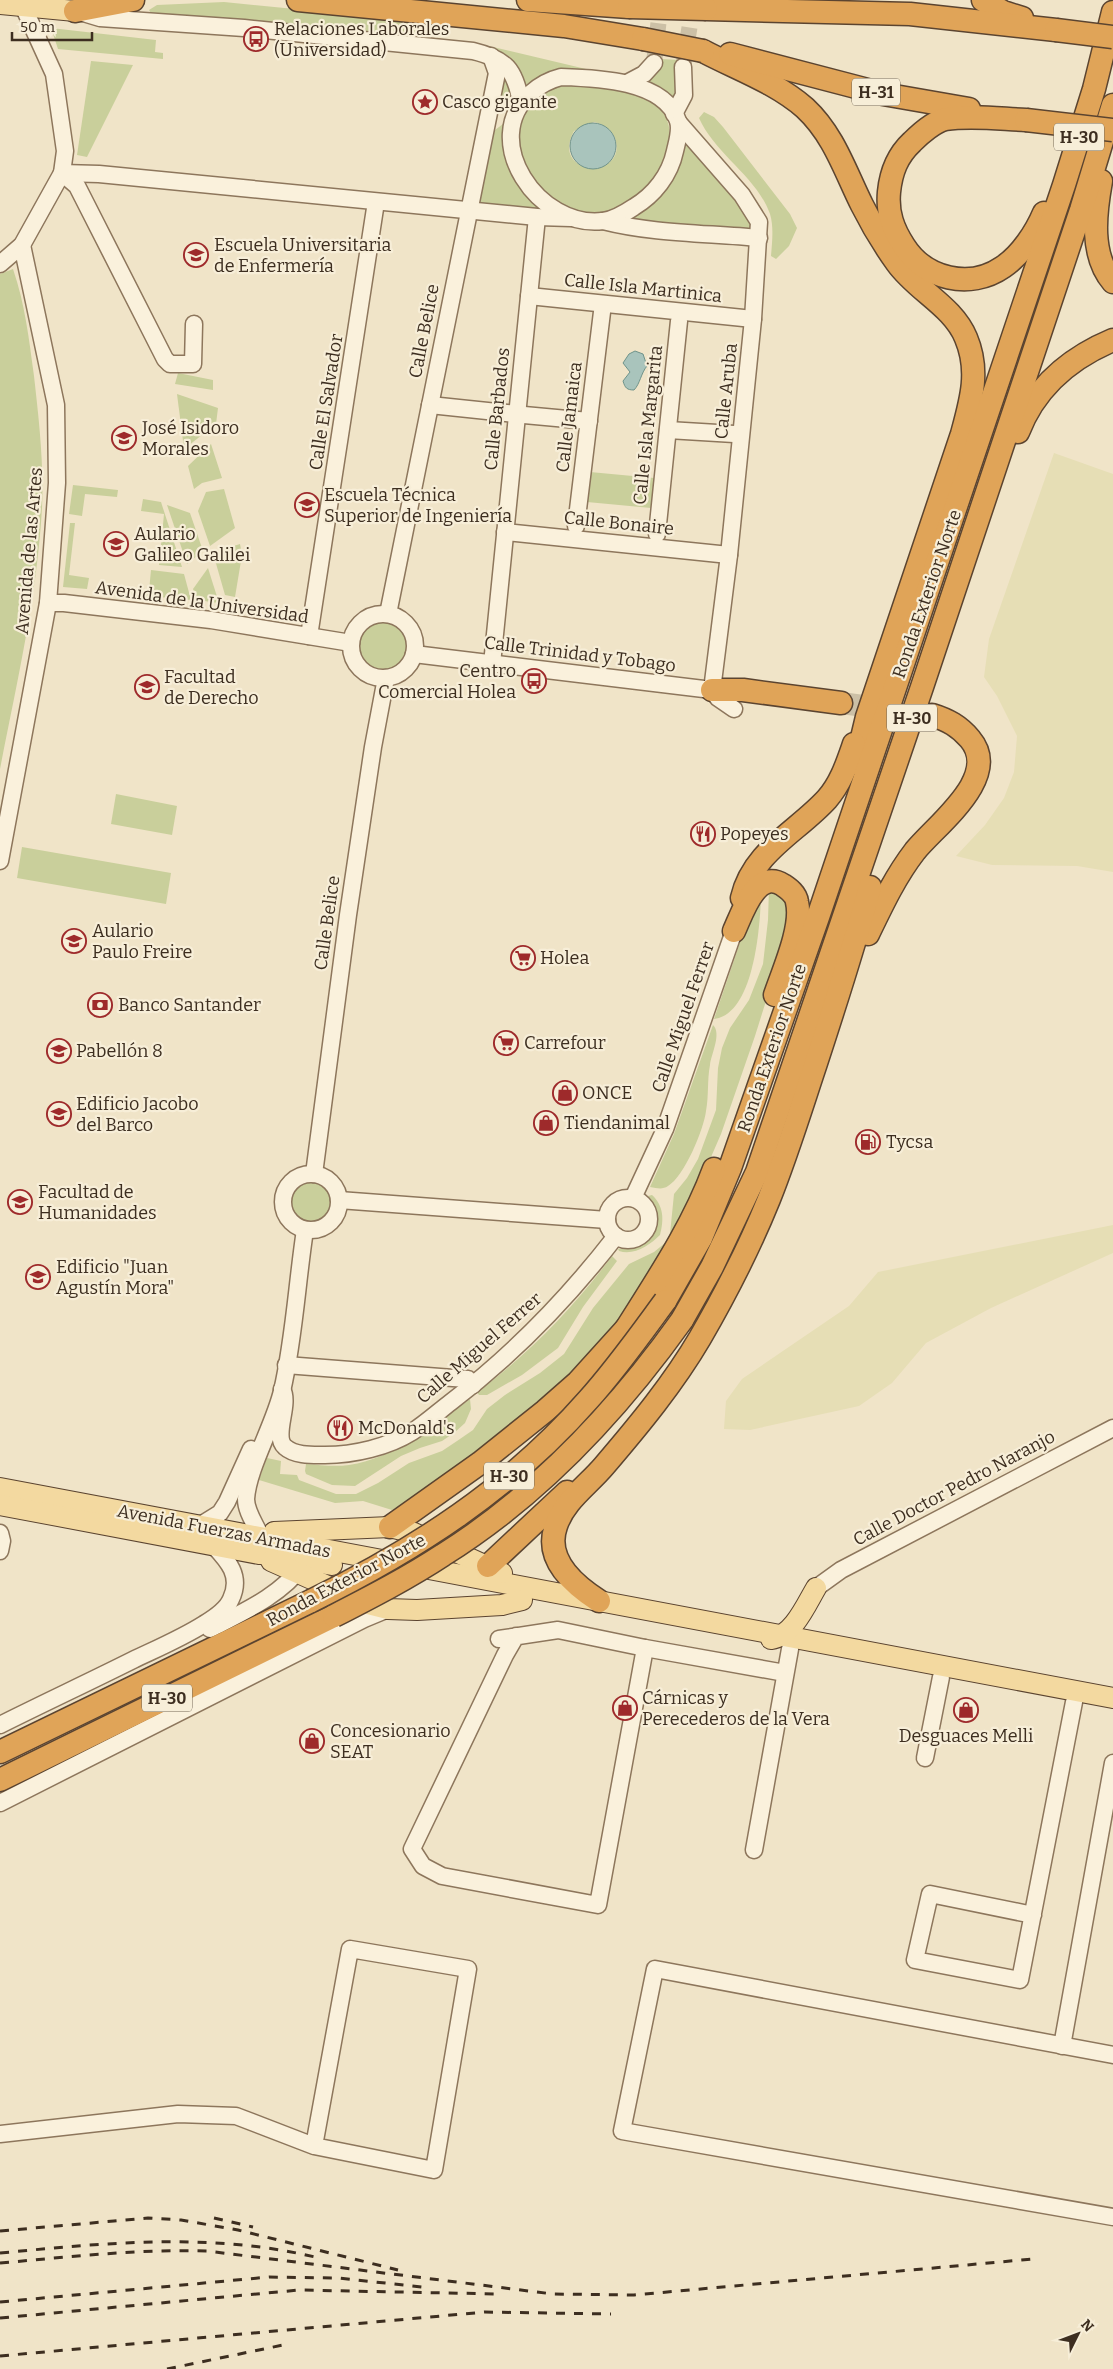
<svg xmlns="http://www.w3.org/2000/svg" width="1113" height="2369" font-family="Bitter,serif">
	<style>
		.farmland { fill: #e6deb5 }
		.green { fill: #c9cf9b; fill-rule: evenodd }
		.water { fill: #a9c4bc; stroke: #6f938a }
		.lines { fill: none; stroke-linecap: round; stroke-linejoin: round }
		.minor-tunnel { stroke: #ccc0a6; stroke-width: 16; stroke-dasharray: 16 8; stroke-linecap: butt }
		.highway-tunnel { stroke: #ccc0a6; stroke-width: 22; stroke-dasharray: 22 11; stroke-linecap: butt }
		.minor-casing { stroke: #8d765c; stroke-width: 19 }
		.major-casing { stroke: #5b4430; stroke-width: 22 }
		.highway-casing { stroke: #5b4430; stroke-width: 25 }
		.minor { stroke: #faf1dc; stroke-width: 16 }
		.major { stroke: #f3d9a0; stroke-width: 20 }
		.highway { stroke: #e0a458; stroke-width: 22 }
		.rail { stroke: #3d2e20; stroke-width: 3; stroke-dasharray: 9 9; stroke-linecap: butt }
		.highway-bridge-casing { stroke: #5b4430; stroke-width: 25; stroke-linecap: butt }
		.highway-bridge { stroke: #e0a458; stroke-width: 22 }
		.labels { text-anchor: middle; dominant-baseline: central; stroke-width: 4.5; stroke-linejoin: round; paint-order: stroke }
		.shield { fill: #f7eed8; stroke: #756857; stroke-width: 1 }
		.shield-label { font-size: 16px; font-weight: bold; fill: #3d2e20 }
		.poi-label { font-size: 18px; fill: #3d2e20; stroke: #f7eed8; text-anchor: start }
		.street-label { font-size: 18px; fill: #3d2e20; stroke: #f7eed8 }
	</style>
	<rect width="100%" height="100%" fill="#f0e4c8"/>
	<g class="farmland">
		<polygon points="1054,453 1113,474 1113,872 1077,866 992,865 956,856 985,825 1004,798 1014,772 1017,736 997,696 984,677 989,639"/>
		<polygon points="1113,1225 1113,1253 991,1308 926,1343 892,1383 859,1406 750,1430 724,1429 726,1401 742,1379 849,1306 878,1272"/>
	</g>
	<g class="green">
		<polygon points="224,2 437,23 431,36 417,39 151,13 149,10 157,5"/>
		<polygon points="51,28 156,40 155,52 163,53 163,59 58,49"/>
		<polygon points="493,47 586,69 569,70 541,77 526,85 510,57"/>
		<polygon points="660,59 680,60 678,95 670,98 647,82 660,63"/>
		<polygon points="91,61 133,65 87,157 77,155"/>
		<polygon points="503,71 510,90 511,97 499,106 496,103"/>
		<path d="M 551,85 C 569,85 603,83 619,87 C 650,96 675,110 669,146 C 668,158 663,178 652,187 C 644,193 620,210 610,212 C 560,224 505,172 519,121 C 524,104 538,95 551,85 ZM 594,122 C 602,123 612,130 615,138 C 629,180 549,177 574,131 Z"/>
		<path d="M 704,112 L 714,117 L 723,127 L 790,214 L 797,228 L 789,246 L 776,259 L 771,256 C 772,243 774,227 770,214 C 757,177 715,154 699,118 Z"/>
		<polygon points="503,124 506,126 545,212 478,206 491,133"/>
		<polygon points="686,138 753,218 755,234 625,219"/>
		<path d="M 13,269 C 25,304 29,339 34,376 C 39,420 44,464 42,508 C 37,596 17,682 0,769 L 0,274 Z"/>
		<polygon points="178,373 213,380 213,390 175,384"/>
		<polygon points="177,394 218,408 216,424 184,449"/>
		<polygon points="211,444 222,478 202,483 194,489 188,466"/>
		<polygon points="590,472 654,478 651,508 587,502"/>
		<polygon points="73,485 118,490 117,497 85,494 82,516 69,514"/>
		<polygon points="224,489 235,528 210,546 198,511 206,492"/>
		<polygon points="143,499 161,502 182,567 159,565 164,514 141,511"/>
		<polygon points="167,505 190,513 203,551 187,564"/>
		<polygon points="70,523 75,523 69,575 89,578 87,589 63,587"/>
		<polygon points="240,544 242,555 235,597 225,595 215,560 221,550"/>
		<polygon points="208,568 219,603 197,600 193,589"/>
		<polygon points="151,570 184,574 191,600 95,591 96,587 149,591"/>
		<circle cx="383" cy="646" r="24"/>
		<polygon points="116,794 177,806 172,835 111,824"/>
		<polygon points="22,847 171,873 166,904 17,878"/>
		<polygon points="769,888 785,893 792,918 755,1036 721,1134 685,1217 608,1337 587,1359 545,1398 490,1442 426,1490 392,1510 363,1501 335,1503 259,1480 267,1458 281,1461 280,1474 297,1475 299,1480 336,1494 356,1494 378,1483 409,1463 442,1451 457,1441 473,1430 487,1409 505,1395 540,1373 564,1354 593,1308 629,1264 654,1252 665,1243 670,1234 674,1194 687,1178 698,1159 716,1110 718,1068 722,1048 730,1028 749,1000 763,964 768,920"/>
		<path d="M 761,896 C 760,927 754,1014 714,1019 L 750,913 Z"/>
		<path d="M 713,1025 C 722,1034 711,1054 710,1065 C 707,1080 709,1096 706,1111 C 704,1129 684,1177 668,1186 C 662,1190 657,1188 650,1187 L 674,1134 Z"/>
		<circle cx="311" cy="1200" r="22"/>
		<path d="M 652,1195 C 664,1206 664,1220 660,1235 C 650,1245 634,1256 619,1251 L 618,1249 C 627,1248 633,1248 641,1245 C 662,1235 662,1211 648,1196 Z"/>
		<path d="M 612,1256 L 617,1261 L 583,1307 L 558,1348 L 522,1375 L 487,1395 L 479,1395 L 477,1392 C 528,1355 575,1306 612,1256 Z"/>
		<path d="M 470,1399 L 471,1409 L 465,1423 L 454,1433 L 442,1441 L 420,1448 L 401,1456 L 355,1486 L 332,1485 L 306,1474 L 305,1471 L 306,1464 C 320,1465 335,1467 349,1465 C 395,1458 434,1426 470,1399 Z"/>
	</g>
	<g class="water">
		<circle cx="593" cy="146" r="23"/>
		<path d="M 635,351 L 643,354 L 647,366 C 641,373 640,384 634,390 C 627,390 625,388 623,381 L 630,372 L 623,363 L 629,354 Z"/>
	</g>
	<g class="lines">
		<g class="minor-tunnel">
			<polyline points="654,63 661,0"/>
			<polyline points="683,67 694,0"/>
		</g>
		<polyline class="highway-tunnel" points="841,703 931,715"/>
		<defs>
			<g id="minor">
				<path d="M 80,12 L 100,18 L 244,28 L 473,51 C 506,59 515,69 521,103"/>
				<path d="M 561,77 C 596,78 665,80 678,121 C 681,130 677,142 675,151 C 670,175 654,195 634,207 C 625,213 614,220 603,221 C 539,229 478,140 531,93 C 541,84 549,80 561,77 Z"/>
				<polyline points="627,83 644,74 654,63"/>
				<polyline points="674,114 684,95 683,67"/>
				<polyline points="679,123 742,195 759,222 753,319 729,555 712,690"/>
				<polyline points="62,173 99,174 537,217 571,218"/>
				<polyline points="62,173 77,186 165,359 170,364 193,364 194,324"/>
				<path d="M 603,221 C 654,234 707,233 759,238"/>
				<polyline points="0,264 22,245 62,173 65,151 54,74 23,6"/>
				<polyline points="529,296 753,319"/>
				<polyline points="430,405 516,414"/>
				<polyline points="524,415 589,421"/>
				<polyline points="668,430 734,434"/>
				<polyline points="576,526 602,312"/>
				<polyline points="505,532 729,555"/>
				<polyline points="657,534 679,321"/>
				<polyline points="48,603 64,603 211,620 351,643"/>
				<circle cx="383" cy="646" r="32"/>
				<polyline points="388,614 497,73 491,56"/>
				<polyline points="309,636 376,202"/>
				<polyline points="414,654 712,690 718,698 734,709"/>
				<polyline points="492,664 537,217"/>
				<polyline points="0,861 48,603 57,483 56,405 22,245"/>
				<circle cx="311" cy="1202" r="28"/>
				<polyline points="314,1174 348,915 373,747 386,678"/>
				<polyline points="633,1198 665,1129 734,931"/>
				<circle cx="628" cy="1219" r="21"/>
				<polyline points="339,1200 607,1220"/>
				<polyline points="286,1365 453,1378 468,1379 473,1385"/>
				<path d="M 282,1389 C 291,1405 272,1436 285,1447 C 295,1456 313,1455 325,1455 C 354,1455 388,1447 412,1432 C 426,1423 438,1412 451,1402 C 514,1354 568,1298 616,1236"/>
				<polyline points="199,1526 220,1513 227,1502 251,1449"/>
				<polyline points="0,1533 2,1541 0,1551"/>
				<path d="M 261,1537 C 256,1525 246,1512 246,1499 C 248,1468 274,1425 282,1391 C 294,1340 297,1282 305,1230"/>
				<polyline points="816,1588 841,1570 1113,1428"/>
				<path d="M 210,1629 C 245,1611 280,1596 304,1564"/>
				<polyline points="499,1639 558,1630 645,1648 598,1905 442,1876 423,1866 412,1849 505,1655 516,1636"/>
				<polyline points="645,1648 785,1673"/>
				<path d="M 0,1725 C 44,1703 89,1682 133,1660 C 156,1649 182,1638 204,1624 C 214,1618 227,1609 231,1599 C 242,1576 228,1561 214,1546"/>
				<polyline points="925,1758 941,1677"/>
				<polyline points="0,1803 364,1619 388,1609"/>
				<polyline points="754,1850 790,1649"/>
				<polyline points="1033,1915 930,1894 915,1960 1020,1980 1074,1702"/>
				<polyline points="1062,2046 1113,1763"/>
				<polyline points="1113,2055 655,1969 622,2131 1113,2217"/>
				<polyline points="0,2134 178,2114 236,2116 314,2146 350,1949 468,1969 434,2170 314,2146"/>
			</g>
			<g id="major">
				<polyline points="0,4 75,11"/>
				<polyline points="0,1488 1113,1698"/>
				<polyline points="0,1505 259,1554 270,1554 332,1565"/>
				<polyline points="274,1532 390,1527 414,1533 502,1573"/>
				<polyline points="271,1561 368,1604 388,1609 417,1610 502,1605 522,1600"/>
				<path d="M 771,1639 C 793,1636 806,1605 816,1588"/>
			</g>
			<g id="highway">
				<polyline points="298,0 564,26 643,39"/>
				<polyline points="528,0 629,7"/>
				<polyline points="983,0 1003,12 1022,18"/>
				<polyline points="706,9 910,14 1056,30"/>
				<polyline points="75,11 133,0"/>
				<path d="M 703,51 C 737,69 775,82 805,108 C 834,135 845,171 862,205 C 872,225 884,245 897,263 C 917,291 953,306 966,338 C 980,371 971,401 962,434 L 867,717 L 856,763"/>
				<polyline points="730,54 883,94 969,109"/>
				<path d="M 1026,120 C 1001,119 971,115 946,119 C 935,121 920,134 912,142 C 897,156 891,172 889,192 C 887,213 893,229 904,246 C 925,279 970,290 1003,267 C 1021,255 1036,232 1044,213"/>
				<path d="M 1101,181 C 1095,214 1090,255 1113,282"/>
				<path d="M 1018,432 C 1035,388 1070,358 1113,340"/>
				<polyline points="712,690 743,690 841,703"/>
				<path d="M 742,898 C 753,851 797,832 827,799 C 841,783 847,764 854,744"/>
				<path d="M 734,931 C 742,914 756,868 783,885 C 789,889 796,894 797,902 C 803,927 783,971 775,995"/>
				<path d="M 868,934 C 882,905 895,877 915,851 C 937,824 1002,777 970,739 C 959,726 948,720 932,715"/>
				<polyline points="665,1301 701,1238 730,1168 818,917 1064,185 1094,89 1113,12"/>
				<polyline points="682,1320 712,1267 757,1172 922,687 1081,210 1113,105"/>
				<path d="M 626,1329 C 658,1278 693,1226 714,1169"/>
				<polyline points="390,1527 480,1463 545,1411 578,1382 635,1319"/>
				<polyline points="488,1566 567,1492"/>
				<path d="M 599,1601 C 574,1585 544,1559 556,1526 C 564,1501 588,1485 604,1466 C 639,1425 673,1384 700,1338 C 726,1293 750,1246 769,1199 C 787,1154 801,1108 816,1063 C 835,1005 854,946 870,887"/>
				<polyline points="0,1752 311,1601"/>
				<polyline points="0,1780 334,1616"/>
			</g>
		</defs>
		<use href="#minor" class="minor-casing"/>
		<use href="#major" class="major-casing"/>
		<use href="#highway" class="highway-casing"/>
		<use href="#minor" class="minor"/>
		<use href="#major" class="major"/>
		<use href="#highway" class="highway"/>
		<g class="rail">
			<polyline points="214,2218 253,2227"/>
			<polyline points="0,2231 114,2221 148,2218 181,2220 238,2230 398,2270"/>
			<path d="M 0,2253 C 107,2243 209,2232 315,2257"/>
			<path d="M 0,2263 C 69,2257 137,2249 207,2251 L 553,2294 L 634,2295 L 1033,2259"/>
			<polyline points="0,2302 269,2277 338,2278 422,2287"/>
			<polyline points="0,2318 299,2290 498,2294"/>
			<polyline points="0,2356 485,2312 611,2314"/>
			<polyline points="167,2369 283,2345"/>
		</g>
		<defs>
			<g id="highway-bridge">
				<polyline points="629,7 706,9"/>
				<polyline points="1056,30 1113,37"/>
				<polyline points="643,39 703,51"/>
				<polyline points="1026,120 1113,130"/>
				<path d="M 311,1601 C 415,1550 510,1489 588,1400 C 616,1369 640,1335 665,1301"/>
				<path d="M 334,1616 C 371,1597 408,1578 443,1555 C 539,1495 617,1411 682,1320"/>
			</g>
		</defs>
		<use href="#highway-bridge" class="highway-bridge-casing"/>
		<use href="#highway-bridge" class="highway-bridge"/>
	</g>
	<defs>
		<symbol id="bus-ring" viewBox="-11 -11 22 22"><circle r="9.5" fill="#f7eed8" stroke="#9e2a2b" stroke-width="1.5"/><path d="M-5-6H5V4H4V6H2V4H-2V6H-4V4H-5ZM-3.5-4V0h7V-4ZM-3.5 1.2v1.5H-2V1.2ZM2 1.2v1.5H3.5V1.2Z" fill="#9e2a2b"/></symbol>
		<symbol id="sight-ring" viewBox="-11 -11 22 22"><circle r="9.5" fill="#f7eed8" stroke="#9e2a2b" stroke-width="1.5"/><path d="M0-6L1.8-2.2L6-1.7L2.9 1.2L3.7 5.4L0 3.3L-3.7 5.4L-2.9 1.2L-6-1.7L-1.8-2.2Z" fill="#9e2a2b"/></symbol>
		<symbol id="university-ring" viewBox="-11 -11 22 22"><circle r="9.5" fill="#f7eed8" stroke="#9e2a2b" stroke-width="1.5"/><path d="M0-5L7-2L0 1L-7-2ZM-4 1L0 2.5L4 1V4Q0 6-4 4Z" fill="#9e2a2b"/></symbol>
		<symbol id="restaurant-ring" viewBox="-11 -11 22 22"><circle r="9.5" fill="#f7eed8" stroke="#9e2a2b" stroke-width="1.5"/><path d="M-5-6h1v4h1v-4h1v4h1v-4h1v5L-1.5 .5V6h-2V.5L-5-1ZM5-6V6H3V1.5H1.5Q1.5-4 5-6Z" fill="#9e2a2b"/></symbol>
		<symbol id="supermarket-ring" viewBox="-11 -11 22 22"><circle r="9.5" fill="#f7eed8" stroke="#9e2a2b" stroke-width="1.5"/><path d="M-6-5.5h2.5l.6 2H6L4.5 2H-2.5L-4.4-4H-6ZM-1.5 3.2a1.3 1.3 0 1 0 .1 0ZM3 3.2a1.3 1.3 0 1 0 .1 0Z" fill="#9e2a2b"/></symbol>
		<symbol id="bank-ring" viewBox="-11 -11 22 22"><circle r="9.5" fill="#f7eed8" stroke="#9e2a2b" stroke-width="1.5"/><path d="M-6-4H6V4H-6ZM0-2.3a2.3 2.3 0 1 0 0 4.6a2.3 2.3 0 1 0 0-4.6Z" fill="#9e2a2b"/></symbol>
		<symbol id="shop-ring" viewBox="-11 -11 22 22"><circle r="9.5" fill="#f7eed8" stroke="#9e2a2b" stroke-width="1.5"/><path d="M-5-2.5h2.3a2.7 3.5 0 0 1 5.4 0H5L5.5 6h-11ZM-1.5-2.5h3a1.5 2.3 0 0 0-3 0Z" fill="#9e2a2b"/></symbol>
		<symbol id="fuel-ring" viewBox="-11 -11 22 22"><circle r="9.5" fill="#f7eed8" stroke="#9e2a2b" stroke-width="1.5"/><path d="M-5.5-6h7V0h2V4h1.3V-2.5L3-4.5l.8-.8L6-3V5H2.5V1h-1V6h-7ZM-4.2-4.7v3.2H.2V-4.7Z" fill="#9e2a2b"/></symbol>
	</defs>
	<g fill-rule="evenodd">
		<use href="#bus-ring" x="242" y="25" width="28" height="28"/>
		<use href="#sight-ring" x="411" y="88" width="28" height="28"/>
		<use href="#university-ring" x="182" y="241" width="28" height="28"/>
		<use href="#university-ring" x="110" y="424" width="28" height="28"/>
		<use href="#university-ring" x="293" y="491" width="28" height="28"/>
		<use href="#university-ring" x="102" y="530" width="28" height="28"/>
		<use href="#bus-ring" x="520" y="667" width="28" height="28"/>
		<use href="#university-ring" x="133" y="673" width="28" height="28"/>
		<use href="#restaurant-ring" x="689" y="820" width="28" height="28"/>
		<use href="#university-ring" x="60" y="927" width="28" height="28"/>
		<use href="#supermarket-ring" x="509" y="944" width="28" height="28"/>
		<use href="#bank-ring" x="86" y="991" width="28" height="28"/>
		<use href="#supermarket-ring" x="492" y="1029" width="28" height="28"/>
		<use href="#university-ring" x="45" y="1037" width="28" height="28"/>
		<use href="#shop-ring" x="551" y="1079" width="28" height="28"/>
		<use href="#university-ring" x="45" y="1100" width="28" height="28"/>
		<use href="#shop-ring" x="532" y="1109" width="28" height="28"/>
		<use href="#fuel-ring" x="854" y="1128" width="28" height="28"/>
		<use href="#university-ring" x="6" y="1188" width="28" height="28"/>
		<use href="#university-ring" x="24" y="1263" width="28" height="28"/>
		<use href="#restaurant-ring" x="326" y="1414" width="28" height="28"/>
		<use href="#shop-ring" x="611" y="1694" width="28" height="28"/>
		<use href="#shop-ring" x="952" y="1696" width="28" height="28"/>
		<use href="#shop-ring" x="298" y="1727" width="28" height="28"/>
	</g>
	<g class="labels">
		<g class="shield">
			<rect x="852" y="78.5" width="48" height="27" rx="4"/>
			<rect x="1054" y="123.5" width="50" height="27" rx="4"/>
			<rect x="887" y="704.5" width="50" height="27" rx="4"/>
			<rect x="484" y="1462.5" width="50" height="27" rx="4"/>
			<rect x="142" y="1684.5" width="50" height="27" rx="4"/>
		</g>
		<g class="shield-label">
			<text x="876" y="92">H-31</text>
			<text x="1079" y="137">H-30</text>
			<text x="912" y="718">H-30</text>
			<text x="509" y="1476">H-30</text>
			<text x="167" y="1698">H-30</text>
		</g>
		<g class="poi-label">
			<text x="274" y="29">Relaciones Laborales<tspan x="274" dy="21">(Universidad)</tspan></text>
			<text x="442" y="102">Casco gigante</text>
			<text x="214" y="245">Escuela Universitaria<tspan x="214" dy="21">de Enfermería</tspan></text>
			<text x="142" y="428">José Isidoro<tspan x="142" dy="21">Morales</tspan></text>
			<text x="324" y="495">Escuela Técnica<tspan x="324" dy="21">Superior de Ingeniería</tspan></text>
			<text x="134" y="534">Aulario<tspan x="134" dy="21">Galileo Galilei</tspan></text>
			<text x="516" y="671" text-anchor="end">Centro<tspan x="516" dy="21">Comercial Holea</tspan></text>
			<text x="164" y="677">Facultad<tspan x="164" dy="21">de Derecho</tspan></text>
			<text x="720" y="834">Popeyes</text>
			<text x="92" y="931">Aulario<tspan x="92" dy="21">Paulo Freire</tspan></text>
			<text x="540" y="958">Holea</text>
			<text x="118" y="1005">Banco Santander</text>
			<text x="524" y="1043">Carrefour</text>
			<text x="76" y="1051">Pabellón 8</text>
			<text x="582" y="1093">ONCE</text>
			<text x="76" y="1104">Edificio Jacobo<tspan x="76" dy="21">del Barco</tspan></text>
			<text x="564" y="1123">Tiendanimal</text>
			<text x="886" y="1142">Tycsa</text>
			<text x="38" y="1192">Facultad de<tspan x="38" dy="21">Humanidades</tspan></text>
			<text x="56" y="1267">Edificio "Juan<tspan x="56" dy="21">Agustín Mora"</tspan></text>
			<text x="358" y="1428">McDonald's</text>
			<text x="642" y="1698">Cárnicas y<tspan x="642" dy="21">Perecederos de la Vera</tspan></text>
			<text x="330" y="1731">Concesionario<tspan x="330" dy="21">SEAT</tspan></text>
			<text x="966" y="1736" text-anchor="middle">Desguaces Melli</text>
		</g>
		<g class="street-label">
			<text transform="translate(643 288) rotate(6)">Calle Isla Martinica</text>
			<text transform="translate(424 331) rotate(-79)">Calle Belice</text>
			<text transform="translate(726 391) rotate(-84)">Calle Aruba</text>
			<text transform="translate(326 402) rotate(-81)">Calle El Salvador</text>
			<text transform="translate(497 409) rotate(-84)">Calle Barbados</text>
			<text transform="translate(569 417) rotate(-83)">Calle Jamaica</text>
			<text transform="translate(648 425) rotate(-84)">Calle Isla Margarita</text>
			<text transform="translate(619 523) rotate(6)">Calle Bonaire</text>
			<text transform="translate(29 551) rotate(-85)">Avenida de las Artes</text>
			<text transform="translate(927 594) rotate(-71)">Ronda Exterior Norte</text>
			<text transform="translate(202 602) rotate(8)">Avenida de la Universidad</text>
			<text transform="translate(580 654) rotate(7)">Calle Trinidad y Tobago</text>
			<text transform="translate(327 923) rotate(-82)">Calle Belice</text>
			<text transform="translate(683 1017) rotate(-71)">Calle Miguel Ferrer</text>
			<text transform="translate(772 1048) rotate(-71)">Ronda Exterior Norte</text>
			<text transform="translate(479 1348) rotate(-41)">Calle Miguel Ferrer</text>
			<text transform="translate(954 1488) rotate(-28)">Calle Doctor Pedro Naranjo</text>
			<text transform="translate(224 1531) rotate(11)">Avenida Fuerzas Armadas</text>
			<text transform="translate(346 1580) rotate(-28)">Ronda Exterior Norte</text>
		</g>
	</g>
	<g transform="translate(1078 2334) rotate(48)" stroke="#f7eed8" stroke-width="4" paint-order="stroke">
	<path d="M0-4L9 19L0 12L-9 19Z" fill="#3d2e20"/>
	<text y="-8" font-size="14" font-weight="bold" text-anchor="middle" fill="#3d2e20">N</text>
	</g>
	<path d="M12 32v8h80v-8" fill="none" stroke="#3d2e20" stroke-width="2.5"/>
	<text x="20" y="32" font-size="15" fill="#3d2e20" stroke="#f7eed8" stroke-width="4" paint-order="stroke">50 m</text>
</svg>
